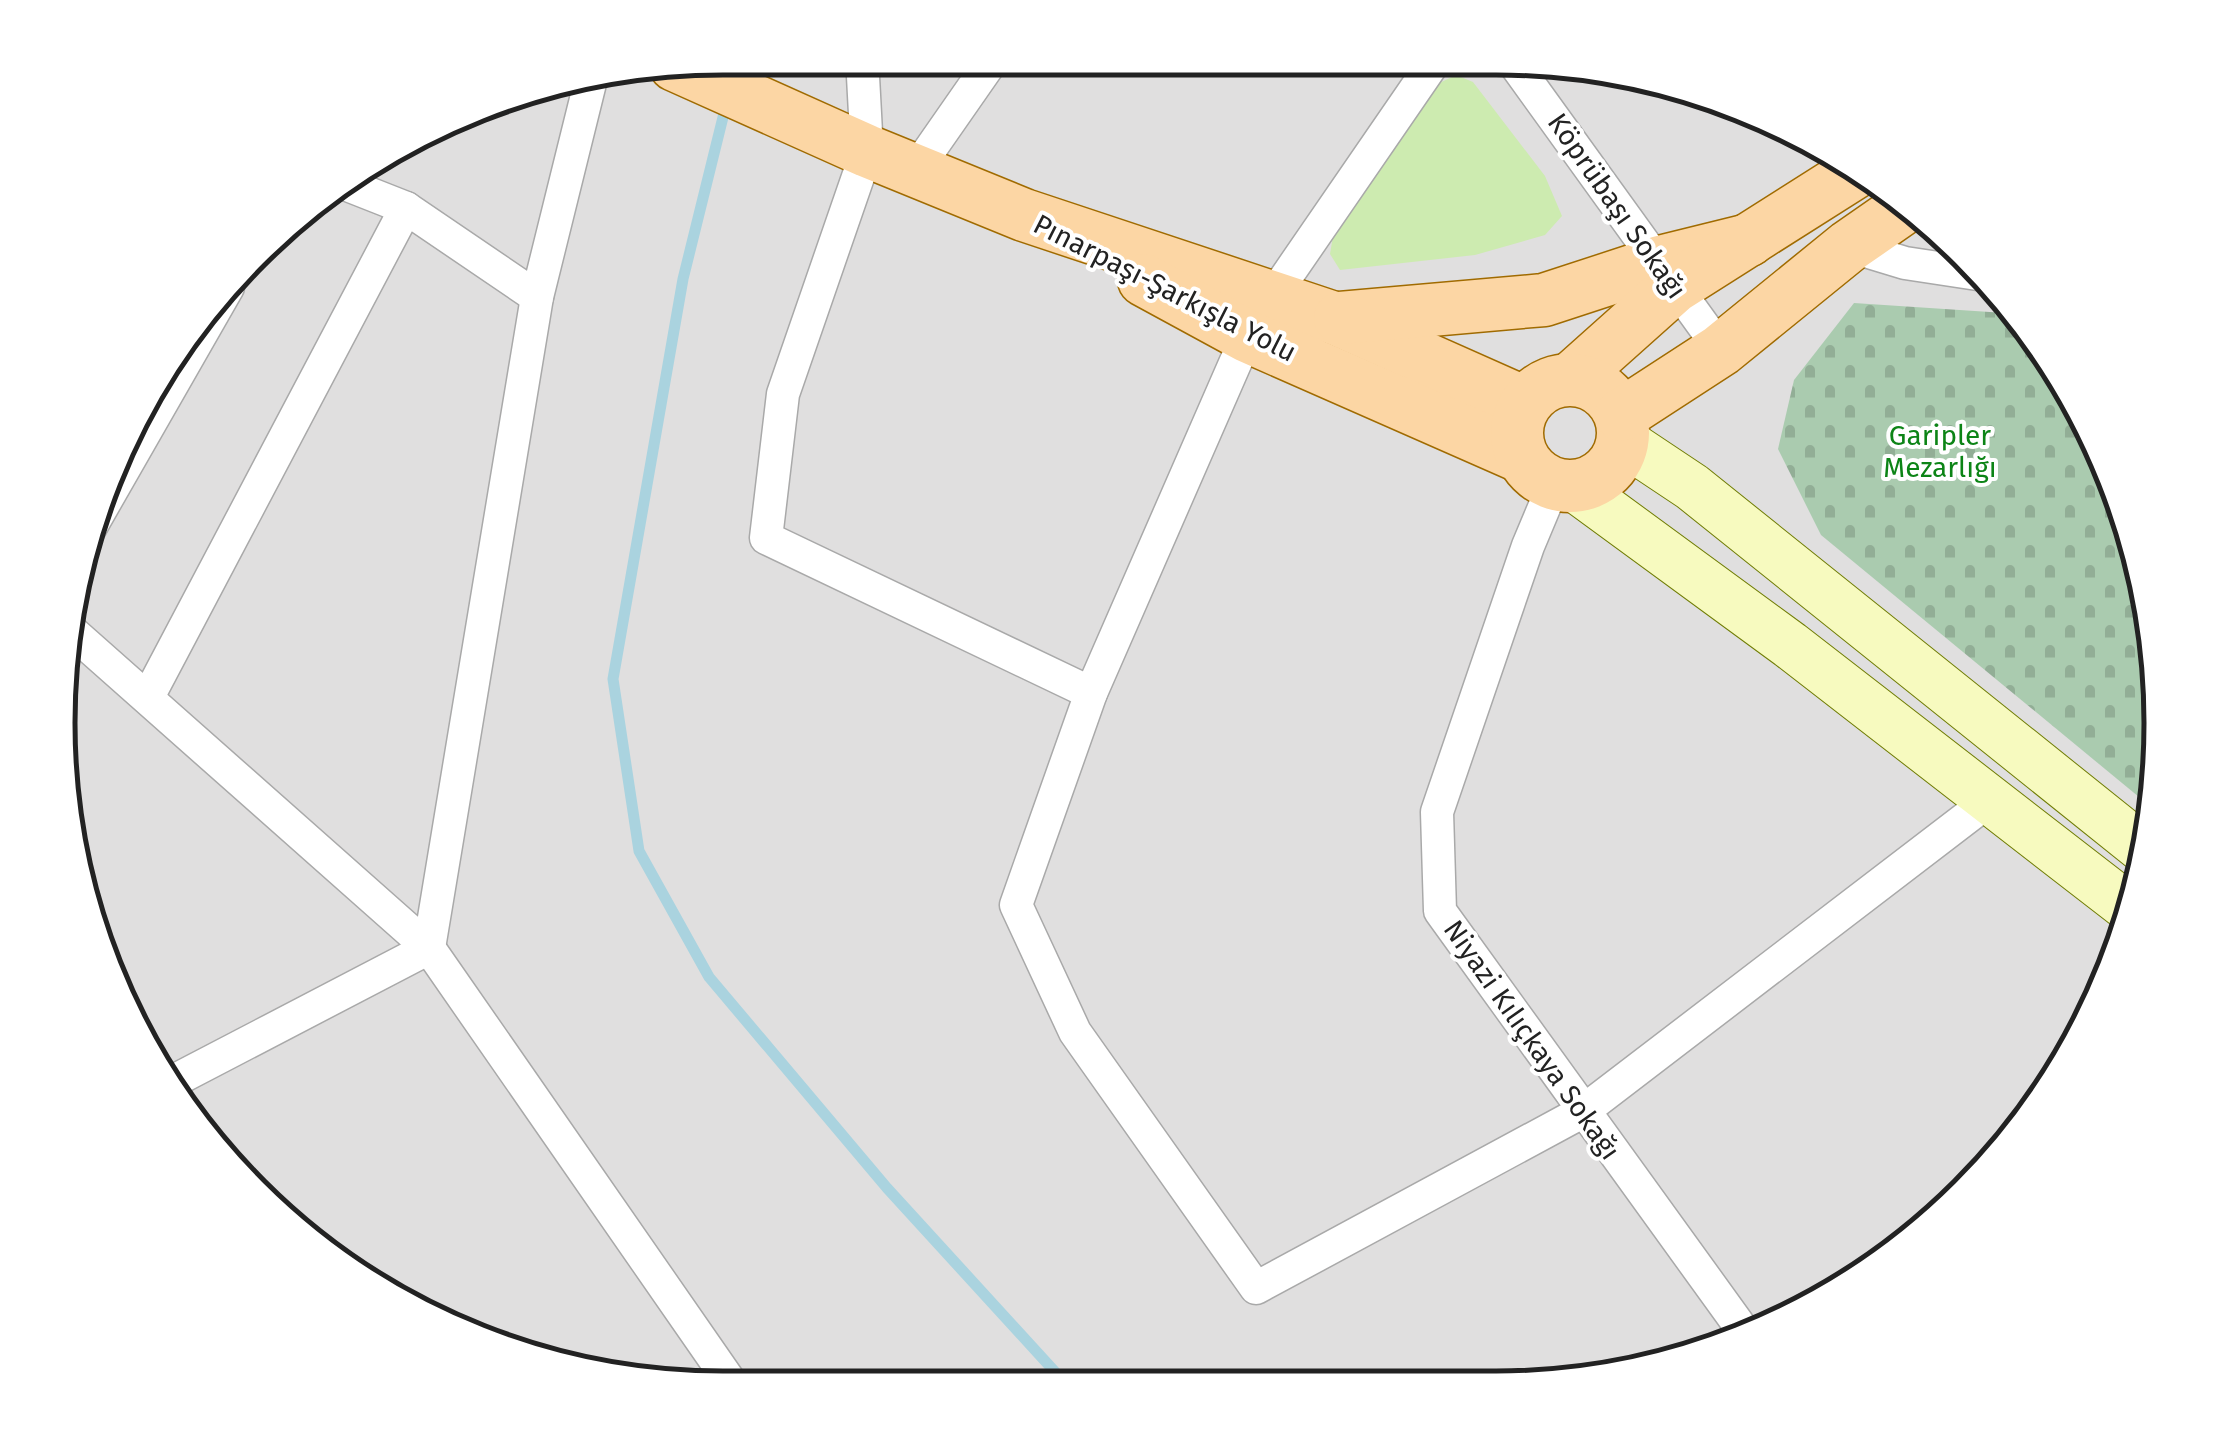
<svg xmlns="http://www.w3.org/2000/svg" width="2219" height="1446" font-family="'Fira Sans',sans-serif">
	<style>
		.residential { fill: #e0dfdf }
		.grass { fill: #cdebb0 }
		.cemetery { fill: url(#cemetery-stones) }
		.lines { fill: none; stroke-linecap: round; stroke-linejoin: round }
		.stream { stroke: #aad3df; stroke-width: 11 }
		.street-casing { stroke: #a9a9a9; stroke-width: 35 }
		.secondary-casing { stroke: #707d05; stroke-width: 50 }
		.primary-casing { stroke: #a06b00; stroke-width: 55 }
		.street { stroke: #fff; stroke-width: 32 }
		.secondary { stroke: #f7fabf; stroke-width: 48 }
		.primary { stroke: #fcd6a4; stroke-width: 52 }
		.labels { text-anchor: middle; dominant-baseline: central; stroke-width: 8; stroke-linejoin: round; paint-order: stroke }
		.street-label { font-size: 28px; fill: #222; stroke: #fff }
		.park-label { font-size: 28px; fill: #0c8416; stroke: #fff }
		.rim { fill: none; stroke: #222; stroke-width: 5 }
	</style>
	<defs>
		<pattern id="cemetery-stones" width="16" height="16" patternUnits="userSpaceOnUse" patternTransform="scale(2.5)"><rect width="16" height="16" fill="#aacbaf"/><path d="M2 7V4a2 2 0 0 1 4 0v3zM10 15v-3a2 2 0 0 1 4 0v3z" fill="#92ae96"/></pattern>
	</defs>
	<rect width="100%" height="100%" fill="#f2efe9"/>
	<polygon class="residential" points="723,58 1583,63 1790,126 1934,222 2024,317 2093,428 2139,550 2160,679 2156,809 2126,936 2073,1055 1997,1161 1901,1251 1790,1320 1668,1366 1539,1387 637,1383 468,1338 285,1224 169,1092 80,895 59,680 93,509 195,317 353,170 510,93"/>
	<polygon class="grass" points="1456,75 1473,82 1545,176 1562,216 1545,235 1475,255 1340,270 1330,254 1333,236 1429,88"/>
	<polygon class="cemetery" points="1854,303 2020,314 2093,428 2139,550 2160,679 2156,811 1821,535 1778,449 1794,380"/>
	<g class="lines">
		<polyline class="stream" points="727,101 683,279 613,679 639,851 709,977 887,1188 1067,1385"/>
		<defs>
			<g id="street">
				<polyline points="862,58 867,151 783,394 766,538 1091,693"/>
				<polyline points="1514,63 1721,350"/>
				<polyline points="915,171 993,59"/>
				<polyline points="340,182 406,208"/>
				<polyline points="1849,246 1905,263 1984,275"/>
				<polyline points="1273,296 1434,62"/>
				<polyline points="1247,336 1091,693 1016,905 1075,1032 1256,1288 1582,1112 1991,799"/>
				<polyline points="1554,484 1528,546 1437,812 1440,911 1747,1336"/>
				<polyline points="89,530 228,287"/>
				<polyline points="69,629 429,948 731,1383"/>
				<polyline points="148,697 406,208 537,297"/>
				<polyline points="429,948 537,297 591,79"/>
				<polyline points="166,1085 429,948"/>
			</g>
			<g id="secondary">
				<polyline points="1623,441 1692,487 2146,851"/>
				<polyline points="1573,486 1790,645 2132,910"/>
			</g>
			<g id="primary">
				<polyline points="675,65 867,151 1024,215 1334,318 1525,403"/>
				<polyline points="1144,280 1247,336 1522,457"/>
				<polyline points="1340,318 1544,300 1660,262 1749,240"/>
				<polyline points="1571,379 1674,287 1857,171"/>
				<circle cx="1570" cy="433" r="53"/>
				<polyline points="1621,415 1721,350 1849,246 1908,205"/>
			</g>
		</defs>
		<use href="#street" class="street-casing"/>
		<use href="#secondary" class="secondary-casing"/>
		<use href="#primary" class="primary-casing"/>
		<use href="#street" class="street"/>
		<use href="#secondary" class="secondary"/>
		<use href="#primary" class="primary"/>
	</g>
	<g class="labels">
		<g class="street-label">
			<text transform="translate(1617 206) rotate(55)">Köprübaşı Sokağı</text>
			<text transform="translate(1165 288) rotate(27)">Pınarpaşı-Şarkışla Yolu</text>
			<text transform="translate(1532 1040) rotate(55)">Niyazi Kılıçkaya Sokağı</text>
		</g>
		<g class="park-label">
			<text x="1940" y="435">Garipler<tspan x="1940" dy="32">Mezarlığı</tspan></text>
		</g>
	</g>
	<path d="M0 0H2219V1446H0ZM723 75H1496A648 648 0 0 1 2144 723V723A648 648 0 0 1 1496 1371H723A648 648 0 0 1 75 723V723A648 648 0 0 1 723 75Z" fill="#fff" fill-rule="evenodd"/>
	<path class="rim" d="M723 75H1496A648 648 0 0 1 2144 723V723A648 648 0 0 1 1496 1371H723A648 648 0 0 1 75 723V723A648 648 0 0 1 723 75Z"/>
</svg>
